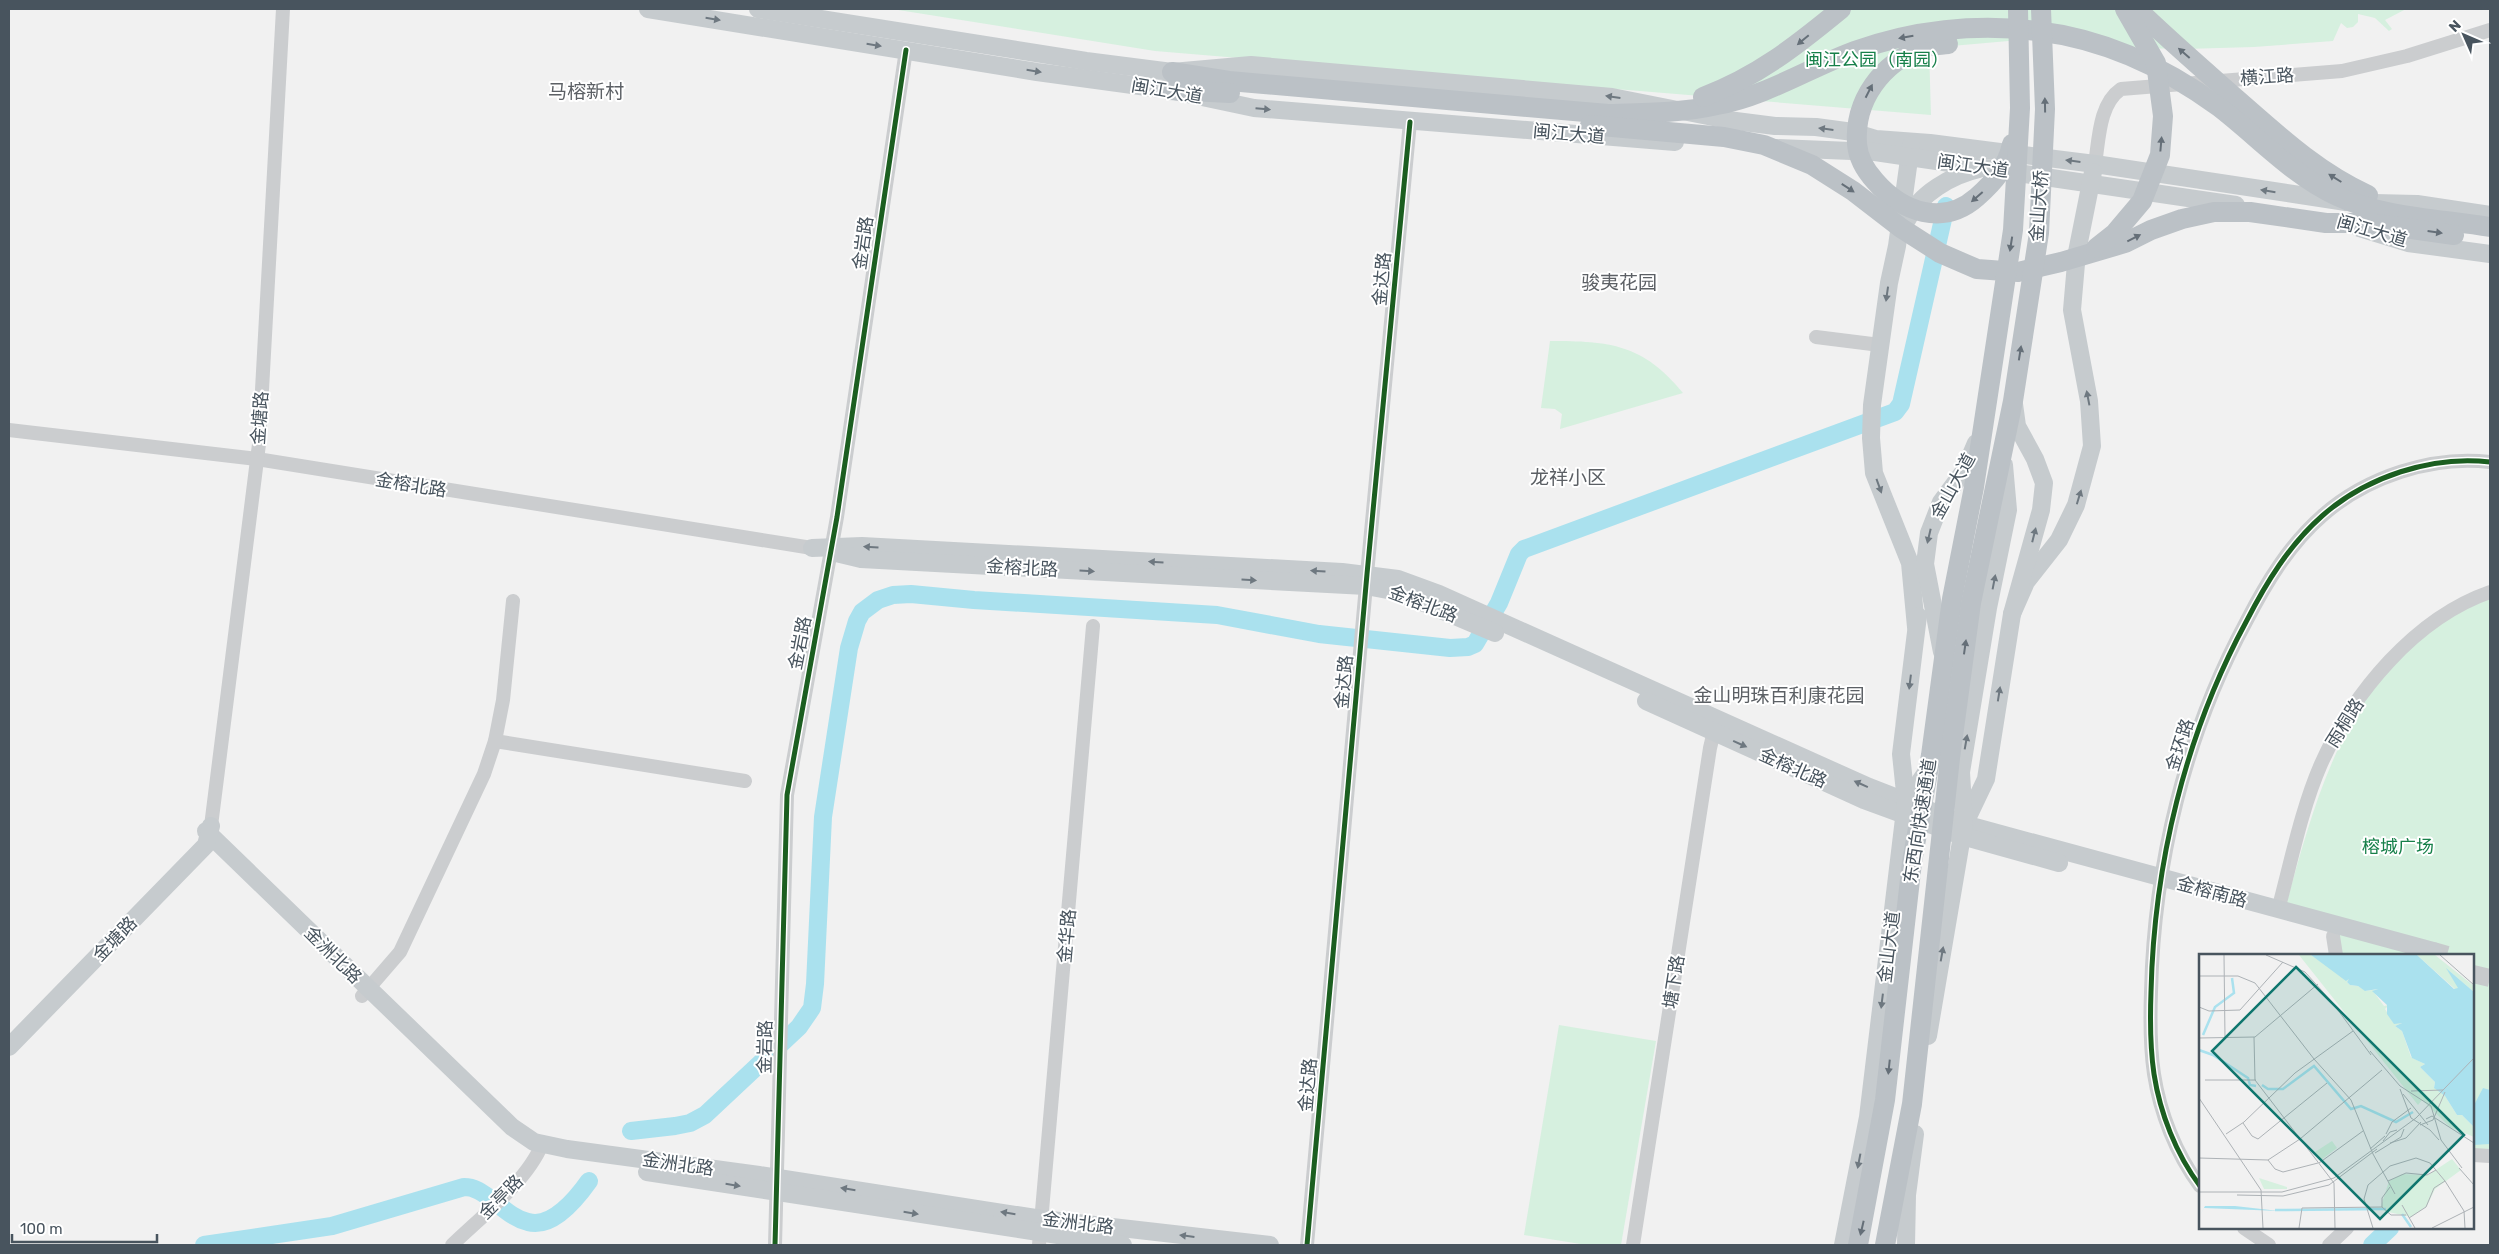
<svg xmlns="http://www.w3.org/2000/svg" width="2499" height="1254" font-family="Rubik,'Noto Sans SC',sans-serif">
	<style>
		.green { fill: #d6f0df }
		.water { fill: #aae1ee }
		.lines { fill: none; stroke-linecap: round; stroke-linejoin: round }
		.river { stroke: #aae1ee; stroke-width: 18 }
		.major-tunnel { stroke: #c7cacc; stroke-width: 18; stroke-dasharray: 18 9; stroke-linecap: butt }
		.minor { stroke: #cbcdcf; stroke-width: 14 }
		.major { stroke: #c6cbce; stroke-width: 18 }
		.highway { stroke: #bbc1c6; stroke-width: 20 }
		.cycleway-casing { stroke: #fff; stroke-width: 8 }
		.cycleway { stroke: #1b5e20; stroke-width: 5 }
		.oneway { fill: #6e7880 }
		.oneway2 { fill: #656f78 }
		.labels { text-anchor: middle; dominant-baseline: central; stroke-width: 4; stroke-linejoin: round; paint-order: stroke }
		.park-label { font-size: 18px; fill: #17804a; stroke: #fff }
		.street-label { font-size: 18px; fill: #48545e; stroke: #fff }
		.neighbourhood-label { font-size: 19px; fill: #5c6065; stroke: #fff }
		.inset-river { fill: none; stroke: #aae1ee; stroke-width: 2.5 }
		.inset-road { fill: none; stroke: #adb2b6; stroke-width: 1 }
		.view { fill: #0f766e; fill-opacity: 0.15; stroke: #0f766e; stroke-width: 2.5 }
		.inset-edge { fill: none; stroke: #48545e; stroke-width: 2.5 }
	</style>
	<rect width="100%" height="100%" fill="#f1f1f1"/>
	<g class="green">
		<polygon points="892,9 2406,9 2385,20 2392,29 2389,31 2375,18 2358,14 2358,22 2353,27 2347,28 2341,23 2333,41 2254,47 2185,49 2141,48 2066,36 1929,48 1931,115 1155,51"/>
		<path d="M 1550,341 C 1610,341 1643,344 1683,393 L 1560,429 L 1562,414 L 1555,409 L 1541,408 Z"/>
		<path d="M 2490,598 L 2490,1161 L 2473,1161 L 2473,955 L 2328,955 L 2337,918 L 2286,905 C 2316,797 2343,693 2439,623 C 2454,612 2474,606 2490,598 Z"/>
		<polygon points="1559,1025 1656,1041 1621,1245 1587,1245 1524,1235"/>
	</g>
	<polygon class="water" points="2483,1088 2490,1090 2490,1144 2473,1145 2473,1107"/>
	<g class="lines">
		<g class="river">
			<polyline points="631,1131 675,1126 690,1123 705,1115 799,1027 812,1008 815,984 823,817 849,648 857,621 862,612 878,600 893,595 911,594 974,600 1217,615 1319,634 1450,648 1468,647 1475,644 1499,603 1519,554 1524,549 1895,412 1901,404 1946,206"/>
			<path d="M 204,1245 L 332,1226 L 464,1187 C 477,1187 485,1195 495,1202 C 505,1210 515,1219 528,1222 C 552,1229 577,1198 589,1181"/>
			<polyline points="2372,1245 2390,1228"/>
		</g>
		<g class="major-tunnel">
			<polyline points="2433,951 2447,955"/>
			<polyline points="2473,974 2490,978"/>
		</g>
		<g class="minor">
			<path d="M 2095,164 C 2099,139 2099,104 2121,89 L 2342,71 L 2407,56 L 2490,30"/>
			<polyline points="1816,337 1880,345"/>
			<polyline points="9,430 257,459 812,548"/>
			<polyline points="495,741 745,781"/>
			<polyline points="211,826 259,444 283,9"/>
			<path d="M 2278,910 C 2291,862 2301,810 2321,764 C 2353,693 2415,618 2490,592"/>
			<polyline points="2333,936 2336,955"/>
			<polyline points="362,996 400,952 484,774 495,741 503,700 513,601"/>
			<polyline points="2473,1155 2490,1156"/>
			<path d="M 2200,1186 C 2176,1154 2160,1113 2154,1074 C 2150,1047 2150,1019 2151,992 C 2154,864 2185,735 2246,622 C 2266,583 2289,545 2322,516 C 2366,477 2432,455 2490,462"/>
			<polyline points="2244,1228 2269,1245"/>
			<path d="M 452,1245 C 481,1217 528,1180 542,1144"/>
			<polyline points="775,1245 787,795 837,517 906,50"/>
			<polyline points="1039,1245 1093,626"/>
			<polyline points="1307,1245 1367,574 1410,122"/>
			<polyline points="1633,1245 1710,748 1716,723"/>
			<polyline points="2329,1245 2347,1228"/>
		</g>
		<g class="major">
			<polyline points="648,9 1037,72 1169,90 1254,108 1675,142"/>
			<polyline points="758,9 1086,61 1172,72 1251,65 1612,97 1728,120 1775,126 1816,127 1853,132 1876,139 1930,143 2095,164 2346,202"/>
			<polyline points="1911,145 1897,246 1889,283 1872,405 1871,438 1874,473 1910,563 1916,627"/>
			<polyline points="1776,148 1875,152 2236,205"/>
			<polyline points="2374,203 2417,204 2490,215"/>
			<path d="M 1907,220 C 1919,194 1952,175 1979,169"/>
			<polyline points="2359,228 2408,243 2490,254"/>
			<polyline points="812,548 862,546 1342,572 1398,579 1439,594 1869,787 1964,824 2433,951"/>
			<polyline points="836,553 861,559 1366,586 1398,592 1495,633"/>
			<polyline points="2012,614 2026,582 2059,540 2076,505 2092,446 2089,401 2072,310 2077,252 2093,172"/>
			<polyline points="1942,652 1925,564 1929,533 1941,502 1964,471 1976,443"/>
			<polyline points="1646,701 1864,800 1962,836 2059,863"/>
			<polyline points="1906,802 1901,754 1918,616"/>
			<polyline points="1966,821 1986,779 2012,614 2041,510 2044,483 2035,459 2017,426 2014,404"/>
			<polyline points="206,831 512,1127 534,1142 567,1149 759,1175 1042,1219 1270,1245"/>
			<polyline points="1928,1036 1964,824 1961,772 1988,608 2008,510 2004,465"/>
			<polyline points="9,1047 206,845 211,826"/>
			<polyline points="647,1172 1123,1245"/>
			<polyline points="1843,1245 1868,1117 1906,802 1927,771"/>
			<polyline points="1906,1245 1907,1195 1915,1134"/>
		</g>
		<g class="highway">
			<path d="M 2137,9 C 2170,41 2205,71 2239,101 C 2280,137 2318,172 2368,195"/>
			<path d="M 1948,44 C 1940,45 1930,45 1922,48 C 1882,63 1854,100 1857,144 C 1858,157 1866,171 1875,181 C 1902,212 1943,227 1977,197 C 1994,182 2007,167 2012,144"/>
			<path d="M 1172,72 L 1229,81 L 1608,114 C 1645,113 1682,113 1717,105 C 1766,96 1809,68 1855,51 C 1912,30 1977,23 2037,31 C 2104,39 2166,68 2219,107 C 2258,137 2292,175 2337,196 C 2381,217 2442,219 2490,227"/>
			<polyline points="1169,90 1230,93"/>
			<path d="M 1703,97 C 1758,76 1796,46 1841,9"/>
			<polyline points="1590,125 1724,137 1764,145 1812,165 1853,191 1901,228 1940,253 1977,269 2018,272 2061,262 2125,243 2151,230 2182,219 2214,212 2250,212 2326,223 2369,223 2454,235"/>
			<polyline points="2096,248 2115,233 2142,201 2160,155 2163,116 2156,63 2125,9"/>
			<polyline points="1858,1245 1885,1100 1912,862 1931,755 1952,599 1974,487 2013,230 2020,108 2018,9"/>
			<polyline points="1885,1245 1912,1104 1950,758 1971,603 2013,401 2039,233 2045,109 2041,9"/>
		</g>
		<defs>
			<g id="cycleway">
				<path d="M 2200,1186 C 2176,1154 2160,1113 2154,1074 C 2150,1047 2150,1019 2151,992 C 2154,864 2185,735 2246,622 C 2266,583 2289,545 2322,516 C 2366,477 2432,455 2490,462"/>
				<polyline points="775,1245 787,795 837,517 906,50"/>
				<polyline points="1307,1245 1367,574 1410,122"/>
			</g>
		</defs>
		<use href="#cycleway" class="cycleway-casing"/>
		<use href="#cycleway" class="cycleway"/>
	</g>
	<defs><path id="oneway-solid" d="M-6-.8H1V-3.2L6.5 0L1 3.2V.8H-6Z" transform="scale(1.25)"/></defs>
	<g class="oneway">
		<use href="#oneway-solid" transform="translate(713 19) rotate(9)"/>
		<use href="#oneway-solid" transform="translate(874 45) rotate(9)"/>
		<use href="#oneway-solid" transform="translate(1034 71) rotate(9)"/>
		<use href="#oneway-solid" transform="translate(1613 97) rotate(-172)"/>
		<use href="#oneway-solid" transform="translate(1263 109) rotate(5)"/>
		<use href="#oneway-solid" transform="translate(1826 129) rotate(-173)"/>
		<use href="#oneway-solid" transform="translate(2073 161) rotate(-173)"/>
		<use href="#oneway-solid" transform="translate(2268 191) rotate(-171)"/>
		<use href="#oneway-solid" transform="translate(1887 294) rotate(98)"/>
		<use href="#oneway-solid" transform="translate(2088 398) rotate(-101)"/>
		<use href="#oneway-solid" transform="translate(1879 486) rotate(70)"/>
		<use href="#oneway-solid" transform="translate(2079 497) rotate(-73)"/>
		<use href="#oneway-solid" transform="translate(2034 535) rotate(-76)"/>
		<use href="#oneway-solid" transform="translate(1929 536) rotate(103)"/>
		<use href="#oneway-solid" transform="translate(871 547) rotate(-176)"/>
		<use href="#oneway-solid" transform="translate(1156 562) rotate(-177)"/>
		<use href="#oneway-solid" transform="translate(1087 571) rotate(3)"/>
		<use href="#oneway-solid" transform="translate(1318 571) rotate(-177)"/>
		<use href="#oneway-solid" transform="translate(1249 580) rotate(3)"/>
		<use href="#oneway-solid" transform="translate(1994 582) rotate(-79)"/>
		<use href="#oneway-solid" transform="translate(1910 682) rotate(97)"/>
		<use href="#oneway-solid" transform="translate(1999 694) rotate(-81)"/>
		<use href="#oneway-solid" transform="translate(1966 742) rotate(-80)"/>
		<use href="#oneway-solid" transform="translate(1740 744) rotate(24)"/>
		<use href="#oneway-solid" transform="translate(1861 784) rotate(-156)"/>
		<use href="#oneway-solid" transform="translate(1942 954) rotate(-80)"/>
		<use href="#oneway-solid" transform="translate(1882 1001) rotate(97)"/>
		<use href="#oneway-solid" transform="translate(1859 1161) rotate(101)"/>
		<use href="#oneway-solid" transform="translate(733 1185) rotate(9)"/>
		<use href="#oneway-solid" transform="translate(848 1189) rotate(-171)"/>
		<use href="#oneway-solid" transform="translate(911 1213) rotate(9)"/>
		<use href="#oneway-solid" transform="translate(1008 1213) rotate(-171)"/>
		<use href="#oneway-solid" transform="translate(1187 1236) rotate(-173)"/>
	</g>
	<g class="oneway2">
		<use href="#oneway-solid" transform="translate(1906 37) rotate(170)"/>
		<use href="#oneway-solid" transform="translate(1803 40) rotate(140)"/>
		<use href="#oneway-solid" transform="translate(2184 53) rotate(-139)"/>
		<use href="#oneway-solid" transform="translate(1869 91) rotate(-63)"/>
		<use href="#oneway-solid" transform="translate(2045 105) rotate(-91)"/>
		<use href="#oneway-solid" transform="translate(2161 144) rotate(-85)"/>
		<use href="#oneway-solid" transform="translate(2335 178) rotate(-148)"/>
		<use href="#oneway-solid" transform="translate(1848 188) rotate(33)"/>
		<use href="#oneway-solid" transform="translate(1977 197) rotate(139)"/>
		<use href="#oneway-solid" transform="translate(2435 232) rotate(8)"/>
		<use href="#oneway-solid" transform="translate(2134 238) rotate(-27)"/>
		<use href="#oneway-solid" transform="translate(2011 244) rotate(99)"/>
		<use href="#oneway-solid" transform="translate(2020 353) rotate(-81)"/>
		<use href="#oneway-solid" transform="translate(1965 647) rotate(-82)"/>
		<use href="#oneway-solid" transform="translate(1889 1067) rotate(96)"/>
		<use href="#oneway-solid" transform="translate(1862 1228) rotate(103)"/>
	</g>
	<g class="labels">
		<g class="park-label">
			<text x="1877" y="60">闽江公园（南园）</text>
			<text x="2398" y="847">榕城广场</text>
		</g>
		<g class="street-label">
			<text transform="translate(2267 77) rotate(-4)">横江路</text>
			<text transform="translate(1167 91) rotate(10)">闽江大道</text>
			<text transform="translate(1569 134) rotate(5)">闽江大道</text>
			<text transform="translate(1973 166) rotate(8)">闽江大道</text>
			<text transform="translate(2039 206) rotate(-86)">金山大桥</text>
			<text transform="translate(2372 231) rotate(16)">闽江大道</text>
			<text transform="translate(863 243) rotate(-82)">金岩路</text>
			<text transform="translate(1382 279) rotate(-85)">金达路</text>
			<text transform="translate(260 418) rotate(-86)">金塘路</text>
			<text transform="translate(411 485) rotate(9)">金榕北路</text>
			<text transform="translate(1953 486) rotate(-61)">金山大道</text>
			<text transform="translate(1022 568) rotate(3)">金榕北路</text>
			<text transform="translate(1423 604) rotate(21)">金榕北路</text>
			<text transform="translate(800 643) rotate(-79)">金岩路</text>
			<text transform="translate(1344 682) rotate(-85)">金达路</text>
			<text transform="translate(2345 723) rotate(-58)">雨桐路</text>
			<text transform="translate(2180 745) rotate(-72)">金环路</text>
			<text transform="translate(1793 768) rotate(24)">金榕北路</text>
			<text transform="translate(1920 821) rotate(-81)">东西向快速通道</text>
			<text transform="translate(2212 892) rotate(15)">金榕南路</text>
			<text transform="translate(1067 936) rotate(-85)">金华路</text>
			<text transform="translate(115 939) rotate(-46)">金塘路</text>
			<text transform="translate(1889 947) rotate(-83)">金山大道</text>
			<text transform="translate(333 955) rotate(45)">金洲北路</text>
			<text transform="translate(1674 982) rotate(-81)">塘下路</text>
			<text transform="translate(765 1047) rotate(-89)">金岩路</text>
			<text transform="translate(1308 1085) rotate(-85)">金达路</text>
			<text transform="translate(678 1164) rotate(8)">金洲北路</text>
			<text transform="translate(501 1197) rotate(-45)">金亭路</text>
			<text transform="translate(1078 1223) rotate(7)">金洲北路</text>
		</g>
		<g class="neighbourhood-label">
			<text x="586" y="91">马榕新村</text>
			<text x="1619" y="282">骏夷花园</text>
			<text x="1568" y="477">龙祥小区</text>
			<text x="1779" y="695">金山明珠百利康花园</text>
		</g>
	</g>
	<g transform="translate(2199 954)">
		<rect width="275" height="275" fill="#f1f1f1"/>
		<path d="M 100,1 L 112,1 L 150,25 L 148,28 L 151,31 L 159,32 L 167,37 L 180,35 L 174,37 L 185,52 L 190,51 L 186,55 L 195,69 L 203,69 L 196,72 L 203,77 L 212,103 L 226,110 L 221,113 L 236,128 L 235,133 L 246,142 L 258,161 L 263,161 L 275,173 L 275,183 L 251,173 L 223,146 L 219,151 ZM 218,1 L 236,1 L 275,32 L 275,38 L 248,15 L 260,34 L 257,36 ZM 133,187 L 138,194 L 122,206 L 116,198 ZM 253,205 L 262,216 L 236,235 L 228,252 L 212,263 L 185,257 L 182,252 L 190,227 L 203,220 L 229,221 ZM 60,224 L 88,233 L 88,235 L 65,235 Z" fill="#d6f0df"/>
		<path d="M 112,1 L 218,1 L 255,35 L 259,34 L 247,14 L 275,38 L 275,173 L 263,161 L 258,161 L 246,142 L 235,134 L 236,128 L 221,113 L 226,110 L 213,104 L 203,77 L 196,72 L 203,69 L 195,70 L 188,60 L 188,51 L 173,37 L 179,35 L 166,37 L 159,32 L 151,31 L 148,28 L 150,25 L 147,27 ZM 6,252 L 36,252 L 80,257 L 5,254 L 0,263 Z" fill="#aae1ee"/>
		<path class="inset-river" d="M 4,81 L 16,53 L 35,39 L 33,24M 0,96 L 14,101 L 49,124 L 51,131 L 57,132M 63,131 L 69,135 L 84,135 L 115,112 L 152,155 L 162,152 L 197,168 L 214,158M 76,256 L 187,255M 203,260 L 212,273"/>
		<path class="inset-road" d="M 25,1 L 26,84M 67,1 L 106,18 L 133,48 L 172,101M 241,1 L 275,31M 0,22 L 39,22 L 56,29 L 115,105M 0,53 L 10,57 L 41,56 L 84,8M 55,83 L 56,126 L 135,229 L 136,274M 56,83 L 119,30M 0,84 L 56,83M 171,97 L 201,132 L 232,152 L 242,186 L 263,214M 115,105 L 152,146 L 174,200 L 196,240M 6,126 L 57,126M 201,135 L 212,164 L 231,176 L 240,186M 212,137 L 244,136M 204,140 L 229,171M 0,144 L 62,236 L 64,274M 227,165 L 233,162 L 275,189M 44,169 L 53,182 L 59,185 L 128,129M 221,171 L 234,166 L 246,138M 27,180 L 45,168 L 96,119 L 154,77M 187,180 L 193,168 L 212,154M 184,187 L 191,178 L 198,176M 191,189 L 207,184 L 222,168M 171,195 L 186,182M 176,199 L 202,183 L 205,175M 0,204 L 69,206 L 101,185 L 183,116M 69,206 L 76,215 L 84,218 L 119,209M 120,209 L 164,177M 260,214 L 275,231M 189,227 L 207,219 L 228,221 L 237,216M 0,238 L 83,238 L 135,224 L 217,164 L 275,104M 38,241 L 84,242 L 130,231 L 178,195M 203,251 L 216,274M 183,253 L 192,261 L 207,261M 183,253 L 183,244 L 191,233M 210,264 L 227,253 L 235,234 L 246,227M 100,274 L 103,254 L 183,253M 174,274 L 165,245 L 169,231 L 191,212 L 217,204 L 231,209 L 246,227 L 265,257 L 266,274M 233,274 L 275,253"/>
		<path class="view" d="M 97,13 L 265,181 L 181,265 L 13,97 Z"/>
		<rect width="275" height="275" class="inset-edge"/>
	</g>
	<rect width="2499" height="1254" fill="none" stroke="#48545e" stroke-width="20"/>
	<g transform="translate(2464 35) rotate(315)" stroke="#ffffff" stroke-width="4" paint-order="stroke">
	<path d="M0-4L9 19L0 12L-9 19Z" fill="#48545e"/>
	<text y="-8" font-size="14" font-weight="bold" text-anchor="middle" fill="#48545e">N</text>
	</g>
	<path d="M12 1234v8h145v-8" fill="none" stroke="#48545e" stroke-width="2.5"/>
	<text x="20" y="1234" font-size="15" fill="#48545e" stroke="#ffffff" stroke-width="4" paint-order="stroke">100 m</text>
</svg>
